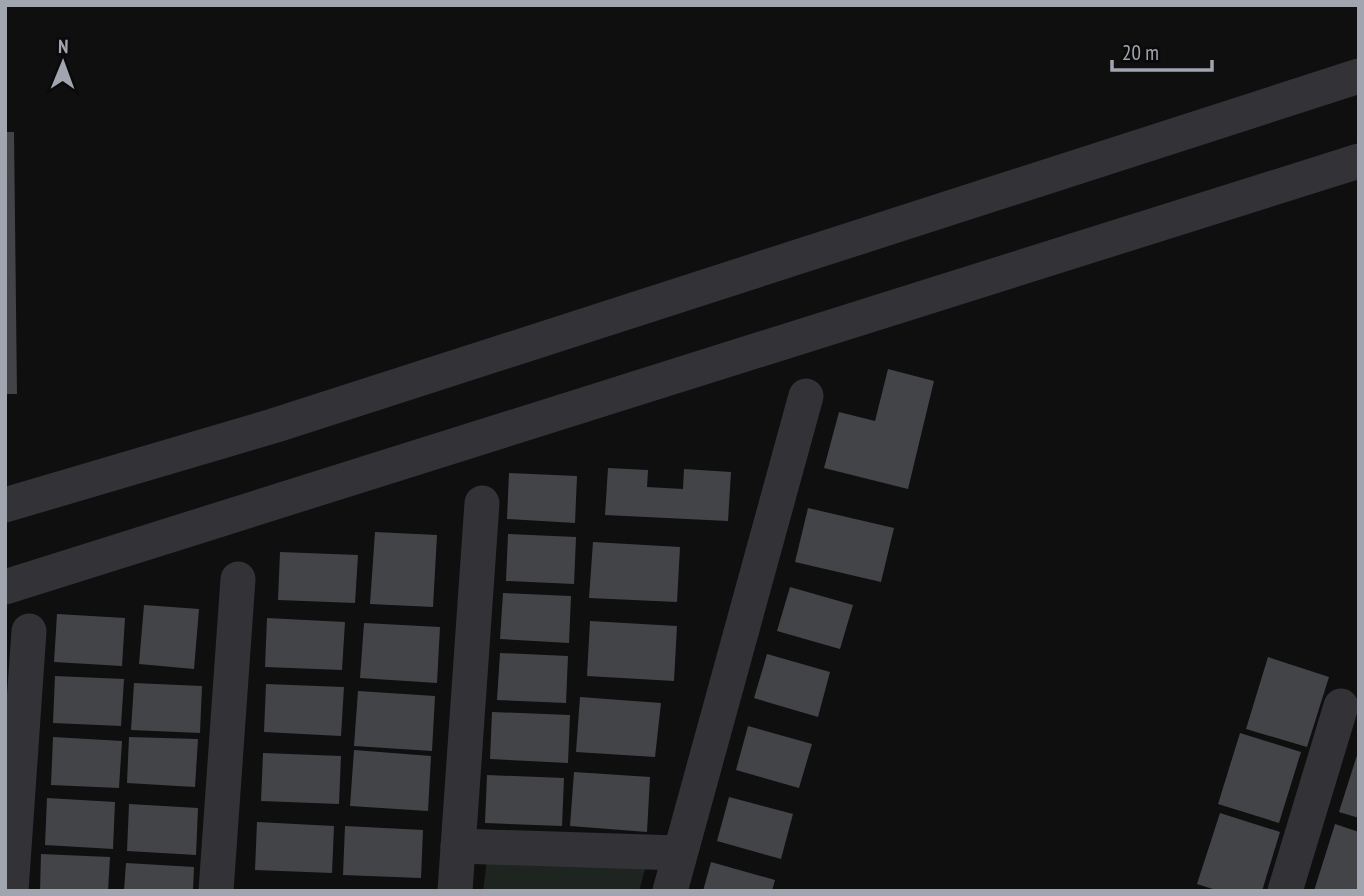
<svg xmlns="http://www.w3.org/2000/svg" width="1364" height="896" font-family="'PT Sans Narrow',sans-serif">
	<style>
		.green { fill: #1e241f }
		.building { fill: #434448 }
		.lines { fill: none; stroke-linecap: round; stroke-linejoin: round }
		.street { stroke: #333337; stroke-width: 35 }
	</style>
	<rect width="100%" height="100%" fill="#0f0f10"/>
	<polygon class="green" points="487,860 646,866 639,891 483,891"/>
	<g class="building">
		<polygon points="5,132 14,132 17,394 5,394"/>
		<polygon points="888,369 934,381 908,489 824,468 839,412 875,421"/>
		<polygon points="608,468 648,470 647,487 683,489 684,469 731,472 728,521 605,515"/>
		<polygon points="509,473 577,476 575,523 507,519"/>
		<polygon points="808,508 894,528 881,582 795,562"/>
		<polygon points="375,532 437,535 433,607 370,604"/>
		<polygon points="508,534 576,537 574,584 506,581"/>
		<polygon points="593,542 680,547 677,602 589,598"/>
		<polygon points="280,552 358,555 355,603 278,600"/>
		<polygon points="790,587 853,605 840,649 777,631"/>
		<polygon points="503,593 571,596 569,643 500,639"/>
		<polygon points="144,605 199,609 194,669 139,664"/>
		<polygon points="57,614 125,618 122,666 54,662"/>
		<polygon points="267,618 345,622 342,670 265,667"/>
		<polygon points="590,621 677,626 674,681 587,676"/>
		<polygon points="364,623 440,627 437,683 360,678"/>
		<polygon points="500,653 568,656 566,703 497,700"/>
		<polygon points="767,654 830,672 818,717 754,698"/>
		<polygon points="1268,657 1329,677 1307,747 1246,729"/>
		<polygon points="55,676 124,679 121,726 53,723"/>
		<polygon points="134,683 202,686 200,733 131,730"/>
		<polygon points="266,684 344,687 341,736 264,732"/>
		<polygon points="358,691 435,696 432,751 354,746"/>
		<polygon points="580,697 661,703 655,757 576,752"/>
		<polygon points="492,712 570,715 568,763 490,759"/>
		<polygon points="748,726 812,744 799,788 736,770"/>
		<polygon points="1240,733 1301,752 1279,823 1218,804"/>
		<polygon points="53,737 122,741 119,788 51,785"/>
		<polygon points="129,737 198,739 195,787 127,783"/>
		<polygon points="354,750 431,756 428,811 350,806"/>
		<polygon points="1358,752 1359,752 1359,818 1339,812"/>
		<polygon points="263,753 341,756 339,804 261,801"/>
		<polygon points="574,772 650,777 647,832 570,826"/>
		<polygon points="487,775 564,778 562,826 485,823"/>
		<polygon points="729,797 793,814 781,859 717,841"/>
		<polygon points="47,798 115,802 113,849 45,845"/>
		<polygon points="129,804 198,808 196,855 127,851"/>
		<polygon points="1220,813 1280,832 1262,891 1219,891 1197,884"/>
		<polygon points="257,822 334,826 332,873 255,870"/>
		<polygon points="1335,824 1359,832 1359,891 1314,891"/>
		<polygon points="345,826 423,830 421,878 343,875"/>
		<polygon points="41,854 110,857 108,891 40,891"/>
		<polygon points="711,862 775,880 772,891 703,891"/>
		<polygon points="126,863 194,867 193,891 124,891"/>
	</g>
	<g class="lines">
		<g class="street">
			<polyline points="5,505 273,426 1359,76"/>
			<polyline points="5,587 1359,161"/>
			<polyline points="458,846 679,853"/>
			<polyline points="11,891 29,631"/>
			<polyline points="216,891 238,579"/>
			<polyline points="455,891 482,503"/>
			<polyline points="670,891 806,396"/>
			<polyline points="1285,891 1341,706"/>
		</g>
	</g>
	<rect width="1364" height="896" fill="none" stroke="#a1a5b0" stroke-width="14"/>
	<g transform="translate(63 63) rotate(1)" stroke="#0a0a0b" stroke-width="5" paint-order="stroke">
	<path d="M0-5L12 26L0 18L-12 26Z" fill="#a1a5b0"/>
	<text y="-10" font-size="19" font-weight="bold" text-anchor="middle" fill="#a1a5b0">N</text>
	</g>
	<path d="M1112 60v10h100v-10" fill="none" stroke="#a1a5b0" stroke-width="3.5"/>
	<text x="1122" y="60" font-size="21" fill="#a1a5b0" stroke="#0a0a0b" stroke-width="5" paint-order="stroke">20 m</text>
</svg>
